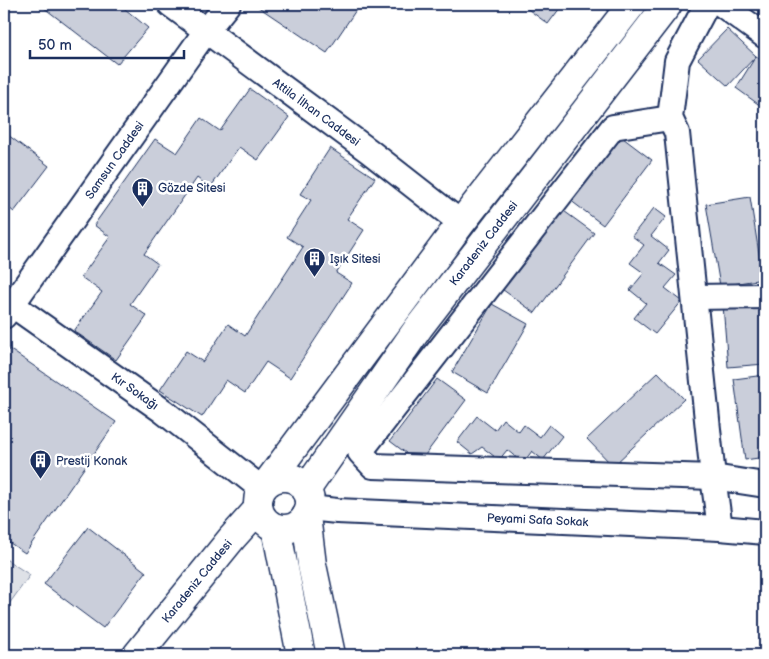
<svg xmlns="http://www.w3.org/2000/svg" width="769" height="659" font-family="'Balsamiq Sans',sans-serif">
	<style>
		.green { fill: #dee1e7; stroke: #7c88a2 }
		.building { fill: #caceda; stroke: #1b2f5e }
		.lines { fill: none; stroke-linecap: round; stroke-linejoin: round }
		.minor-casing { stroke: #1b2f5e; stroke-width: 28 }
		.major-casing { stroke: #1b2f5e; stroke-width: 31 }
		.minor { stroke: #fff; stroke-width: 24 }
		.major { stroke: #fff; stroke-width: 28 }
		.labels { text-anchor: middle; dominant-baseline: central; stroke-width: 5; stroke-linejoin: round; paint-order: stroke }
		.street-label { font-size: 12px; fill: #1b2f5e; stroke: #fff }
		.poi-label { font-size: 12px; fill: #1b2f5e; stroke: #fff; text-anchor: start }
	</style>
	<rect width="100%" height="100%" fill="#fff"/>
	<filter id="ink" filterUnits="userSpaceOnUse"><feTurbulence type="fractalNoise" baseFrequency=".02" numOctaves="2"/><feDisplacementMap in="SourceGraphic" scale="10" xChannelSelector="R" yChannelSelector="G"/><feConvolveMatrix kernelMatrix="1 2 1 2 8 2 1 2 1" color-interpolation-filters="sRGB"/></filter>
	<g filter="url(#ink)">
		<polygon class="green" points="4,558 30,575 4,611"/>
		<g class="building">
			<polygon points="39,4 119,4 148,28 117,64"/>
			<polygon points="254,4 360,4 327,53"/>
			<polygon points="521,4 563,4 548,24"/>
			<polygon points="727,29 756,56 728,86 698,59"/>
			<polygon points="756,56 765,62 765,109 736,88"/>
			<polygon points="250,89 289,117 258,160 239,147 210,188 197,178 144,254 158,264 130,304 147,316 116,360 74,331 102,292 81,277 110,237 94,225 155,139 177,153 201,118 220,131"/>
			<polygon points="4,132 49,166 14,212 4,204"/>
			<polygon points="619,135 652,160 603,225 570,200"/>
			<polygon points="330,148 375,178 347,219 364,230 336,273 352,283 290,378 266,362 245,393 226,380 202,417 160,390 186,351 203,362 228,324 245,336 303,247 287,237 311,200 300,194"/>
			<polygon points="750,197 763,279 720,286 706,204"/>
			<polygon points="557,206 594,233 535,313 499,287"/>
			<polygon points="654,208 666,217 651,236 669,250 659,263 676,275 665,288 682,301 655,334 634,318 646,303 630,290 644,273 630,263 644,245 632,236"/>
			<polygon points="763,302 765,334 765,364 728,367 723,305"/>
			<polygon points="492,304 528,324 488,393 452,372"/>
			<polygon points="9,349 116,422 25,553 4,539 4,357"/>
			<polygon points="658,372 684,399 613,466 587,439"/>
			<polygon points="765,375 765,457 745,460 734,379"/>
			<polygon points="437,379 466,400 419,463 390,441"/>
			<polygon points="477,416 495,430 503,419 519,432 524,425 540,437 549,425 562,436 543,460 532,451 523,463 507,450 499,460 482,447 472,454 457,442"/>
			<polygon points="88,527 146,572 103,628 44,584"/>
		</g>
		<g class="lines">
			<defs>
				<g id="minor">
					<path id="s1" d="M 170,4 L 369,151 L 461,223"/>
					<polyline points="707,4 677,61 670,118 677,133 713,477 720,528"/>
					<polyline points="721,4 765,36"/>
					<polyline points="670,118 613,127 360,452 373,466 713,477 765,485"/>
					<polyline points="695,297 765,296"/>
					<path id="s2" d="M 4,299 L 163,411 L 262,489"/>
					<path id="s3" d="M 4,316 L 206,31 L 228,4"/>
					<path id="s4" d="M 309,508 L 337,511 L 720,528 L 765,532"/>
				</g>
				<g id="major">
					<circle cx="284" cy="503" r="26"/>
					<polyline points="268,482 461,223 632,4"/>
					<path id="s5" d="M 306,490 L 419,327 L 668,4"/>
					<polyline points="306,516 312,565 331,655"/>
					<polyline points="276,528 301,655"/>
					<path id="s6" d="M 137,655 L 232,538 L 258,509"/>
				</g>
			</defs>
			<use href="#minor" class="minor-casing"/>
			<use href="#major" class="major-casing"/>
			<use href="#minor" class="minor"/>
			<use href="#major" class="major"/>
		</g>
	</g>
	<defs>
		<symbol id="building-pin" viewBox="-11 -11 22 30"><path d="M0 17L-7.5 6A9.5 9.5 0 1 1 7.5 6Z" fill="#1b2f5e" stroke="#fff"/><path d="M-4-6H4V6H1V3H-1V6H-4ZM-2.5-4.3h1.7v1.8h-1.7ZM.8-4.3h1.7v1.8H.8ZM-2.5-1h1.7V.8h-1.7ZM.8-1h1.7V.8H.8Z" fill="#fff"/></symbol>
	</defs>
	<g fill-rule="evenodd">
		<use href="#building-pin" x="130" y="176" width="25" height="34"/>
		<use href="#building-pin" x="302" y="246" width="25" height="34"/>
		<use href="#building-pin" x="28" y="448" width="25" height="34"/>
	</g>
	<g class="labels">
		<g class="street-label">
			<text stroke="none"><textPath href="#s1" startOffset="182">Attila İlhan Caddesi</textPath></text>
			<text stroke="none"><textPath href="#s3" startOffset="191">Samsun Caddesi</textPath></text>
			<text stroke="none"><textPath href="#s5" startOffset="304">Karadeniz Caddesi</textPath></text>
			<text stroke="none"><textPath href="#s2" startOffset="160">Kır Sokağı</textPath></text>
			<text stroke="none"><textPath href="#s4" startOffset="229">Peyami Safa Sokak</textPath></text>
			<text stroke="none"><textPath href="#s6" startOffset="95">Karadeniz Caddesi</textPath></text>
		</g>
		<g class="poi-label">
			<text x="158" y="188">Gözde Sitesi</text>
			<text x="330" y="259">Işık Sitesi</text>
			<text x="56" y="461">Prestij Konak</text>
		</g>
	</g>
	<rect width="769" height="659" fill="none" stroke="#fff" stroke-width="20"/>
	<rect x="10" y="10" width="749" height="639" fill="none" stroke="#1b2f5e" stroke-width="2" filter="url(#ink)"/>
	<path d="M30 50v8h154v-8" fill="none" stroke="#1b2f5e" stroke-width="2.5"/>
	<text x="38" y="50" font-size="15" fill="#1b2f5e" stroke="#ffffff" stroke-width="4" paint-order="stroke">50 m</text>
</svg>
